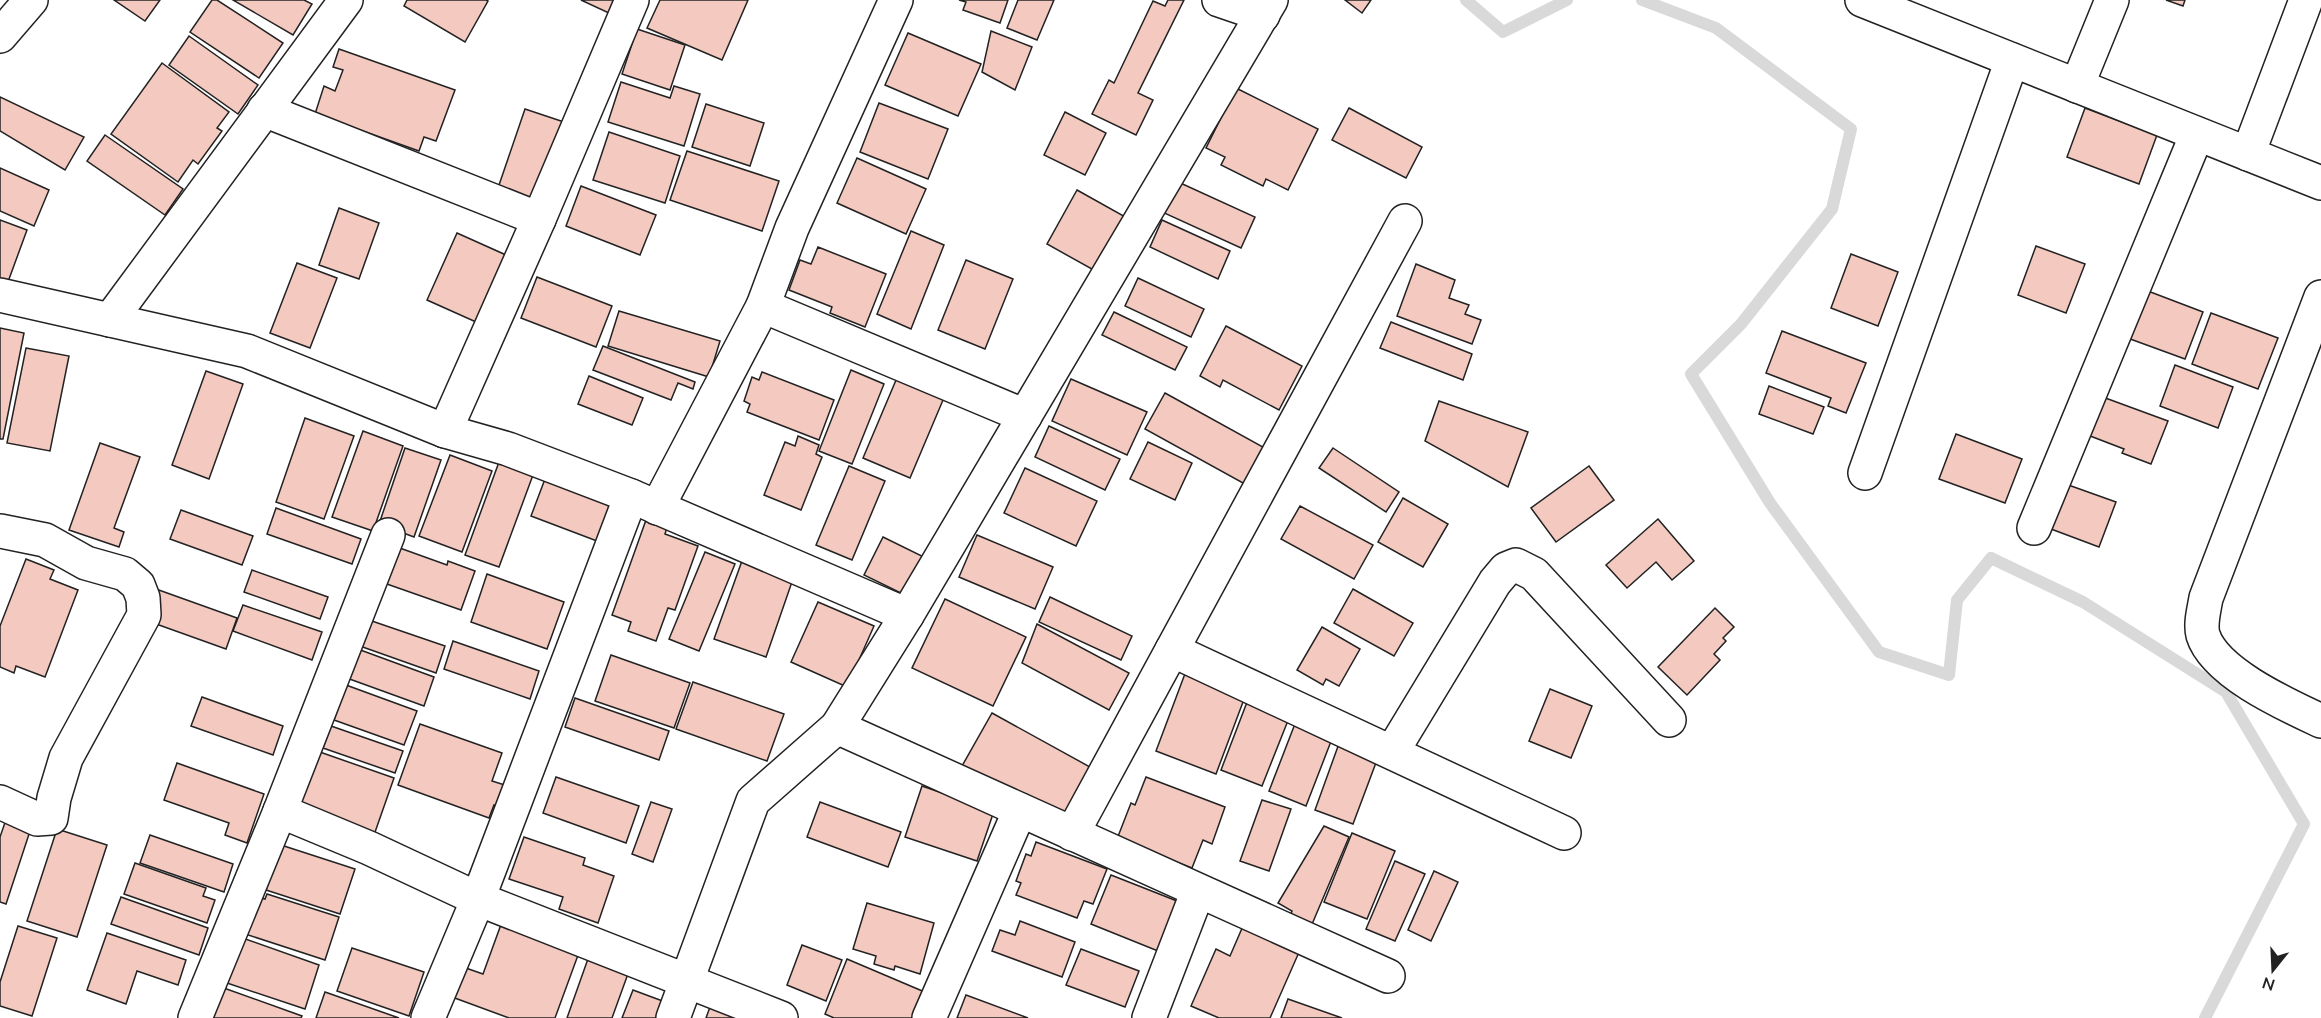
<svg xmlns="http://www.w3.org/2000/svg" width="2321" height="1018" font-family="Mulish,sans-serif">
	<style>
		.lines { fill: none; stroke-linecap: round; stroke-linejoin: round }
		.stream { stroke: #d9d9d9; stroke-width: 12 }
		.building { fill: #f3c9c0; stroke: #222; stroke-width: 1.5 }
		.minor-casing { stroke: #222; stroke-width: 36 }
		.minor { stroke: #fff; stroke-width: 33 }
	</style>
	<rect width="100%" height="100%" fill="#fff"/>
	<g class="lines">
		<g class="stream">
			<polyline points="1466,0 1503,32 1567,0"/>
			<polyline points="1642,0 1716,28 1851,129 1832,209 1741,324 1691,374 1770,503 1879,652 1949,675 1957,600 1991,558 2083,602 2226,692 2304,824 2205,1018"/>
		</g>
	</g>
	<g class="building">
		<polygon points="114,0 160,0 145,21"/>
		<polygon points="212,0 217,0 283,43 259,78 190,32"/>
		<polygon points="233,0 304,0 312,4 293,35"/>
		<polygon points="407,0 486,0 488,1 465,42 404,6"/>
		<polygon points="581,0 617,0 611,14"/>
		<polygon points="660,0 748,0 722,60 647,28"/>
		<polygon points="959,0 1008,0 1000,23 963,10 966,2"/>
		<polygon points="1018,0 1054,0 1037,40 1007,28"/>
		<polygon points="1168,0 1184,0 1138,93 1153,100 1136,135 1092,114 1109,80 1114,83 1153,1 1165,6"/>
		<polygon points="1345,0 1371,0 1362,13"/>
		<polygon points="2166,0 2185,0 2183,6"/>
		<polygon points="637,29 685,45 670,90 622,74"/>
		<polygon points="991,31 1032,47 1015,90 982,72"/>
		<polygon points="908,33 981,64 958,116 885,85"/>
		<polygon points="189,36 258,85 238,114 169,65"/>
		<polygon points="339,49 455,90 436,141 424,137 419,151 315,114 324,86 335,91 343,70 333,67"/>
		<polygon points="162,63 229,112 217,128 222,131 198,164 193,160 178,182 111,134"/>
		<polygon points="621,82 670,98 674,86 700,94 684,146 608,122"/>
		<polygon points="1236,88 1318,129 1288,190 1266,179 1263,186 1221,165 1225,157 1206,148"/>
		<polygon points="0,97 84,137 65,170 0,131"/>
		<polygon points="879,103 948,129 928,179 860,152"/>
		<polygon points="706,104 764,123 750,166 692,147"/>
		<polygon points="1349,108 1422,147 1406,178 1332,140"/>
		<polygon points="2085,108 2157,135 2139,184 2067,157"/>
		<polygon points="525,109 564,122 537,201 498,188"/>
		<polygon points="1065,112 1106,133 1085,175 1044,155"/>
		<polygon points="609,132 680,156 665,203 593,180"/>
		<polygon points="105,135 183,189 165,215 87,161"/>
		<polygon points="687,151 779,181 762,231 670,200"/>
		<polygon points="857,158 926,189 906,234 837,203"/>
		<polygon points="0,168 49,190 34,226 0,211"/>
		<polygon points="1176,181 1255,217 1241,248 1162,212"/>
		<polygon points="581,186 656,215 640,255 566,226"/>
		<polygon points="1077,190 1129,219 1099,273 1047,244"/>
		<polygon points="339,208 379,223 359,279 319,265"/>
		<polygon points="0,220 27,230 5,290 0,288"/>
		<polygon points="1162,220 1230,251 1218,279 1150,247"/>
		<polygon points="911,231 944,245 911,329 877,314"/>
		<polygon points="457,233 506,255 476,322 427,300"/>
		<polygon points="2036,246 2085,264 2066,313 2018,295"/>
		<polygon points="818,247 886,274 865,327 830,313 832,307 789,290 800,260 811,264"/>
		<polygon points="1851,254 1898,272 1878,326 1831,308"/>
		<polygon points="966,260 1013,279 985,349 938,330"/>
		<polygon points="297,263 337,278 310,348 270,333"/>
		<polygon points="1416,264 1455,280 1449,298 1469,305 1465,314 1481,320 1472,344 1397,316"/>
		<polygon points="537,277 612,306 596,347 521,318"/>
		<polygon points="1138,278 1204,309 1191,337 1125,306"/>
		<polygon points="2140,288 2203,312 2185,359 2122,336"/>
		<polygon points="619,311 720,341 709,377 608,346"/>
		<polygon points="1114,312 1187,347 1175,370 1102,335"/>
		<polygon points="2211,313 2278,338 2258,389 2192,364"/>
		<polygon points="1391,322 1472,354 1463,380 1380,348"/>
		<polygon points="1226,326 1302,366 1279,410 1223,380 1220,387 1200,376"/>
		<polygon points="0,328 24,333 3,439 0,439"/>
		<polygon points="1782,331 1866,363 1846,413 1828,406 1831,398 1766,373"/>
		<polygon points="603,346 695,382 693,389 678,383 671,400 593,370"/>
		<polygon points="26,348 69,356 50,451 7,443"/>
		<polygon points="2175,365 2233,387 2218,428 2160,406"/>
		<polygon points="851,370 884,384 852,464 819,451"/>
		<polygon points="206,371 243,384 209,479 172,465"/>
		<polygon points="762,372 834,400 819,440 747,412 750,404 744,401 752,377 759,380"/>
		<polygon points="899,373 946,393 910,478 863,458"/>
		<polygon points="589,376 643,398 632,425 578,404"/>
		<polygon points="1071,379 1147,412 1127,455 1052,421"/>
		<polygon points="1769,386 1824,407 1813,434 1759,414"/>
		<polygon points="1165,393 1272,452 1252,488 1145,429"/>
		<polygon points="2100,396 2168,421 2151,464 2122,453 2124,449 2085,434"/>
		<polygon points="1439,401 1528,432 1508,487 1425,441"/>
		<polygon points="305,418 354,436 324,519 276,502"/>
		<polygon points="1049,426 1120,459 1105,490 1035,457"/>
		<polygon points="363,431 403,446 373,531 332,517"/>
		<polygon points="1956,434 2022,459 2005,503 1939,479"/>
		<polygon points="798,436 819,445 816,454 822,457 801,510 764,495 785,442 795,446"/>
		<polygon points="1148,442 1192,463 1175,500 1130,479"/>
		<polygon points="100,443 140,457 114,528 124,532 119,547 69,530"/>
		<polygon points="405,448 441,460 414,537 379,524"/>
		<polygon points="1333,448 1399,492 1386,512 1319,468"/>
		<polygon points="450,455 492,471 462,552 419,536"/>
		<polygon points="499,462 533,475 499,567 465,555"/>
		<polygon points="849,466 885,481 852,560 816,545"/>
		<polygon points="1589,466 1614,500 1556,542 1531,508"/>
		<polygon points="1025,468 1097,501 1076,546 1004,513"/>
		<polygon points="545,479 611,503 597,541 531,516"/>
		<polygon points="2060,482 2116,502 2099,547 2043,526"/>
		<polygon points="1403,498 1448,524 1423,567 1378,542"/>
		<polygon points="1300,506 1373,545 1354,579 1281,539"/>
		<polygon points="276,508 361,539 352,564 267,534"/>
		<polygon points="181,510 253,536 242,565 170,539"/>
		<polygon points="1658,519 1694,561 1672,580 1656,562 1627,588 1606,565"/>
		<polygon points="646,520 667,527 665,534 698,546 675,610 668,608 656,641 628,631 631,622 612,615"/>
		<polygon points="977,535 1053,567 1035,609 959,577"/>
		<polygon points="883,537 932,561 913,599 864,575"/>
		<polygon points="397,547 447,565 448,561 475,571 461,610 384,583"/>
		<polygon points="705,552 735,564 699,651 669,639"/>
		<polygon points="743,558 794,576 766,657 714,639"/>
		<polygon points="26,559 54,570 50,579 78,590 45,677 16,666 14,673 0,667 0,626"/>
		<polygon points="252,570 328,597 320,619 244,592"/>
		<polygon points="487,574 564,602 547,649 471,622"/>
		<polygon points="156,589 237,618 226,649 145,620"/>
		<polygon points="1353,589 1413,623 1394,656 1334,623"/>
		<polygon points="1050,597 1132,636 1121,660 1039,622"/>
		<polygon points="945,599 1026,637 993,706 912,668"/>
		<polygon points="818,602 874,626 847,687 791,662"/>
		<polygon points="243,605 322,632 312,660 233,631"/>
		<polygon points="1715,608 1734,627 1723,638 1726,641 1714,654 1720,660 1687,695 1658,667"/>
		<polygon points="366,619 445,646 436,673 357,645"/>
		<polygon points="1037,624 1129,673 1109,710 1022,663"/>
		<polygon points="1322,627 1360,649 1339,686 1326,679 1323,685 1297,670"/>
		<polygon points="453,641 539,671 530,699 444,669"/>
		<polygon points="355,648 434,677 424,706 344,677"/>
		<polygon points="611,655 690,683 674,728 595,701"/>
		<polygon points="1189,663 1249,686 1216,774 1156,751"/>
		<polygon points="693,682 784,714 767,761 676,729"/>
		<polygon points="346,685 417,711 404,745 334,720"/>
		<polygon points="1550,689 1592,706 1571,758 1529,741"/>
		<polygon points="202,697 283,726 273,755 191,726"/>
		<polygon points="1249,697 1291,713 1262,786 1221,770"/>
		<polygon points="575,698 669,731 659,760 565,727"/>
		<polygon points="992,713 1099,772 1069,824 962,766"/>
		<polygon points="1298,716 1335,731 1306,806 1269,791"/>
		<polygon points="420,724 502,753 492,781 508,786 501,807 494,805 489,818 398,785"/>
		<polygon points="331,726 403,751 395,773 323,748"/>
		<polygon points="1341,738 1380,752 1353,824 1315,810"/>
		<polygon points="317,751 394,778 374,835 298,808"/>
		<polygon points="177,763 264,794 247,843 225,835 229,823 164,800"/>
		<polygon points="556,777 639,806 626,843 543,813"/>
		<polygon points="1146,777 1225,807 1212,844 1203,840 1192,868 1117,839 1131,803 1135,805"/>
		<polygon points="922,786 994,811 977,861 905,837"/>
		<polygon points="1262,800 1291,809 1269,871 1240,861"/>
		<polygon points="651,802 672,809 653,862 632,854"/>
		<polygon points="820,802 901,832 888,867 807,837"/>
		<polygon points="9,811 34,819 6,904 0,902 0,837"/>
		<polygon points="1324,826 1349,837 1307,936 1286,927 1292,911 1278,903"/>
		<polygon points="57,829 107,845 77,937 27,921"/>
		<polygon points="1352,833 1395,851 1367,919 1324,902"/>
		<polygon points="150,835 233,864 224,892 140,863"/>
		<polygon points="524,837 585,858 583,865 614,876 598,923 559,909 563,897 509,879"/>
		<polygon points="1036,842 1107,869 1093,904 1084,901 1077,918 1016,895 1021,883 1016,881 1026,854 1031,856"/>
		<polygon points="281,845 355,869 340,914 266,890"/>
		<polygon points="1395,861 1425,874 1395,941 1366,929"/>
		<polygon points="135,863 206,888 203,896 215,900 207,923 124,894"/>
		<polygon points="1434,871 1458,882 1431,941 1408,930"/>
		<polygon points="1111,875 1177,901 1158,951 1091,924"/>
		<polygon points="267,894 339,917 325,960 242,933 254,896 265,899"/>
		<polygon points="121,897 208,928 199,955 111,924"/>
		<polygon points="867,903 934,923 920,974 895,966 894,970 874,964 876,956 853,949"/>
		<polygon points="503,919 581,947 555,1018 509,1018 452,997 463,967 483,974"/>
		<polygon points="1020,921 1075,942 1062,977 992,951 1000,930 1015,935"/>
		<polygon points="18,926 57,938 32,1016 0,1006 0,982"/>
		<polygon points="1243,926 1300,950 1270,1018 1219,1018 1191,1006 1216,949 1230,956"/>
		<polygon points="107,933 186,960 178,985 137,971 126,1004 87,990"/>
		<polygon points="237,936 319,965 305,1009 221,981"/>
		<polygon points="802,945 842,960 826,1001 787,985"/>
		<polygon points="352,948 424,972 409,1016 337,991"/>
		<polygon points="1081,949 1139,971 1125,1007 1066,985"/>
		<polygon points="589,956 629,971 612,1018 567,1018"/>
		<polygon points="847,959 927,993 917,1018 834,1018 825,1014"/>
		<polygon points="221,987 302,1016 301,1018 210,1018"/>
		<polygon points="633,990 676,1006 671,1018 622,1018"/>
		<polygon points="325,992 399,1018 316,1018"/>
		<polygon points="966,995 1028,1018 957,1018"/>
		<polygon points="1288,999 1342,1018 1281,1018"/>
		<polygon points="710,1007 744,1018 706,1018"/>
	</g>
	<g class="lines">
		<defs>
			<g id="minor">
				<polyline points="1219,0 1263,15"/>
				<polyline points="1862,0 2321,183"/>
				<polyline points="0,36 31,0"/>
				<polyline points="2077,86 2112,0"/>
				<polyline points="264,110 539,219"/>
				<polyline points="2248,154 2306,0"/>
				<polyline points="0,295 247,351 445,431 508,449 631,496 907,615 837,727 1388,976"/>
				<path d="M 2321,297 L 2206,598 C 2204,610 2200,624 2203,635 C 2215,673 2287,705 2321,721"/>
				<polyline points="763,306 1025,416"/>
				<polyline points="110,320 346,0"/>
				<polyline points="445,431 539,219 632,0"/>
				<polyline points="1865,473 2012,60"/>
				<polyline points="657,508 763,306 792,228 896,0"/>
				<polyline points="2034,528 2197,134"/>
				<polyline points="0,531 45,540 86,563 125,574 138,585 143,598 144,615 66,758 54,798 51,818 37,819 0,802"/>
				<polyline points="907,615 1271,0"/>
				<polyline points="1172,650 1564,833"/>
				<polyline points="1392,752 1495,582 1506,569 1516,565 1534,574 1669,720"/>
				<polyline points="280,811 369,848 478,899 781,1018"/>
				<polyline points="1072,834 1405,221"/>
				<polyline points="195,1018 280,811 388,535"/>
				<polyline points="428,1018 478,899 631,496"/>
				<polyline points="673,1018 753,801 837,727"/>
				<polyline points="929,1018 1020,810"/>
				<polyline points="1149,1018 1198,891"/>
			</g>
		</defs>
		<use href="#minor" class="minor-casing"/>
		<use href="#minor" class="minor"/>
	</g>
	<g transform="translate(2273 970) rotate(198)" stroke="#ffffff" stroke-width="4.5" paint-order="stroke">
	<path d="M0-4.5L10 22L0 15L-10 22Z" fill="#222222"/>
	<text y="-9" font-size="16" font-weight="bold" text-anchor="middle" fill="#222222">N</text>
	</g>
</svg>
